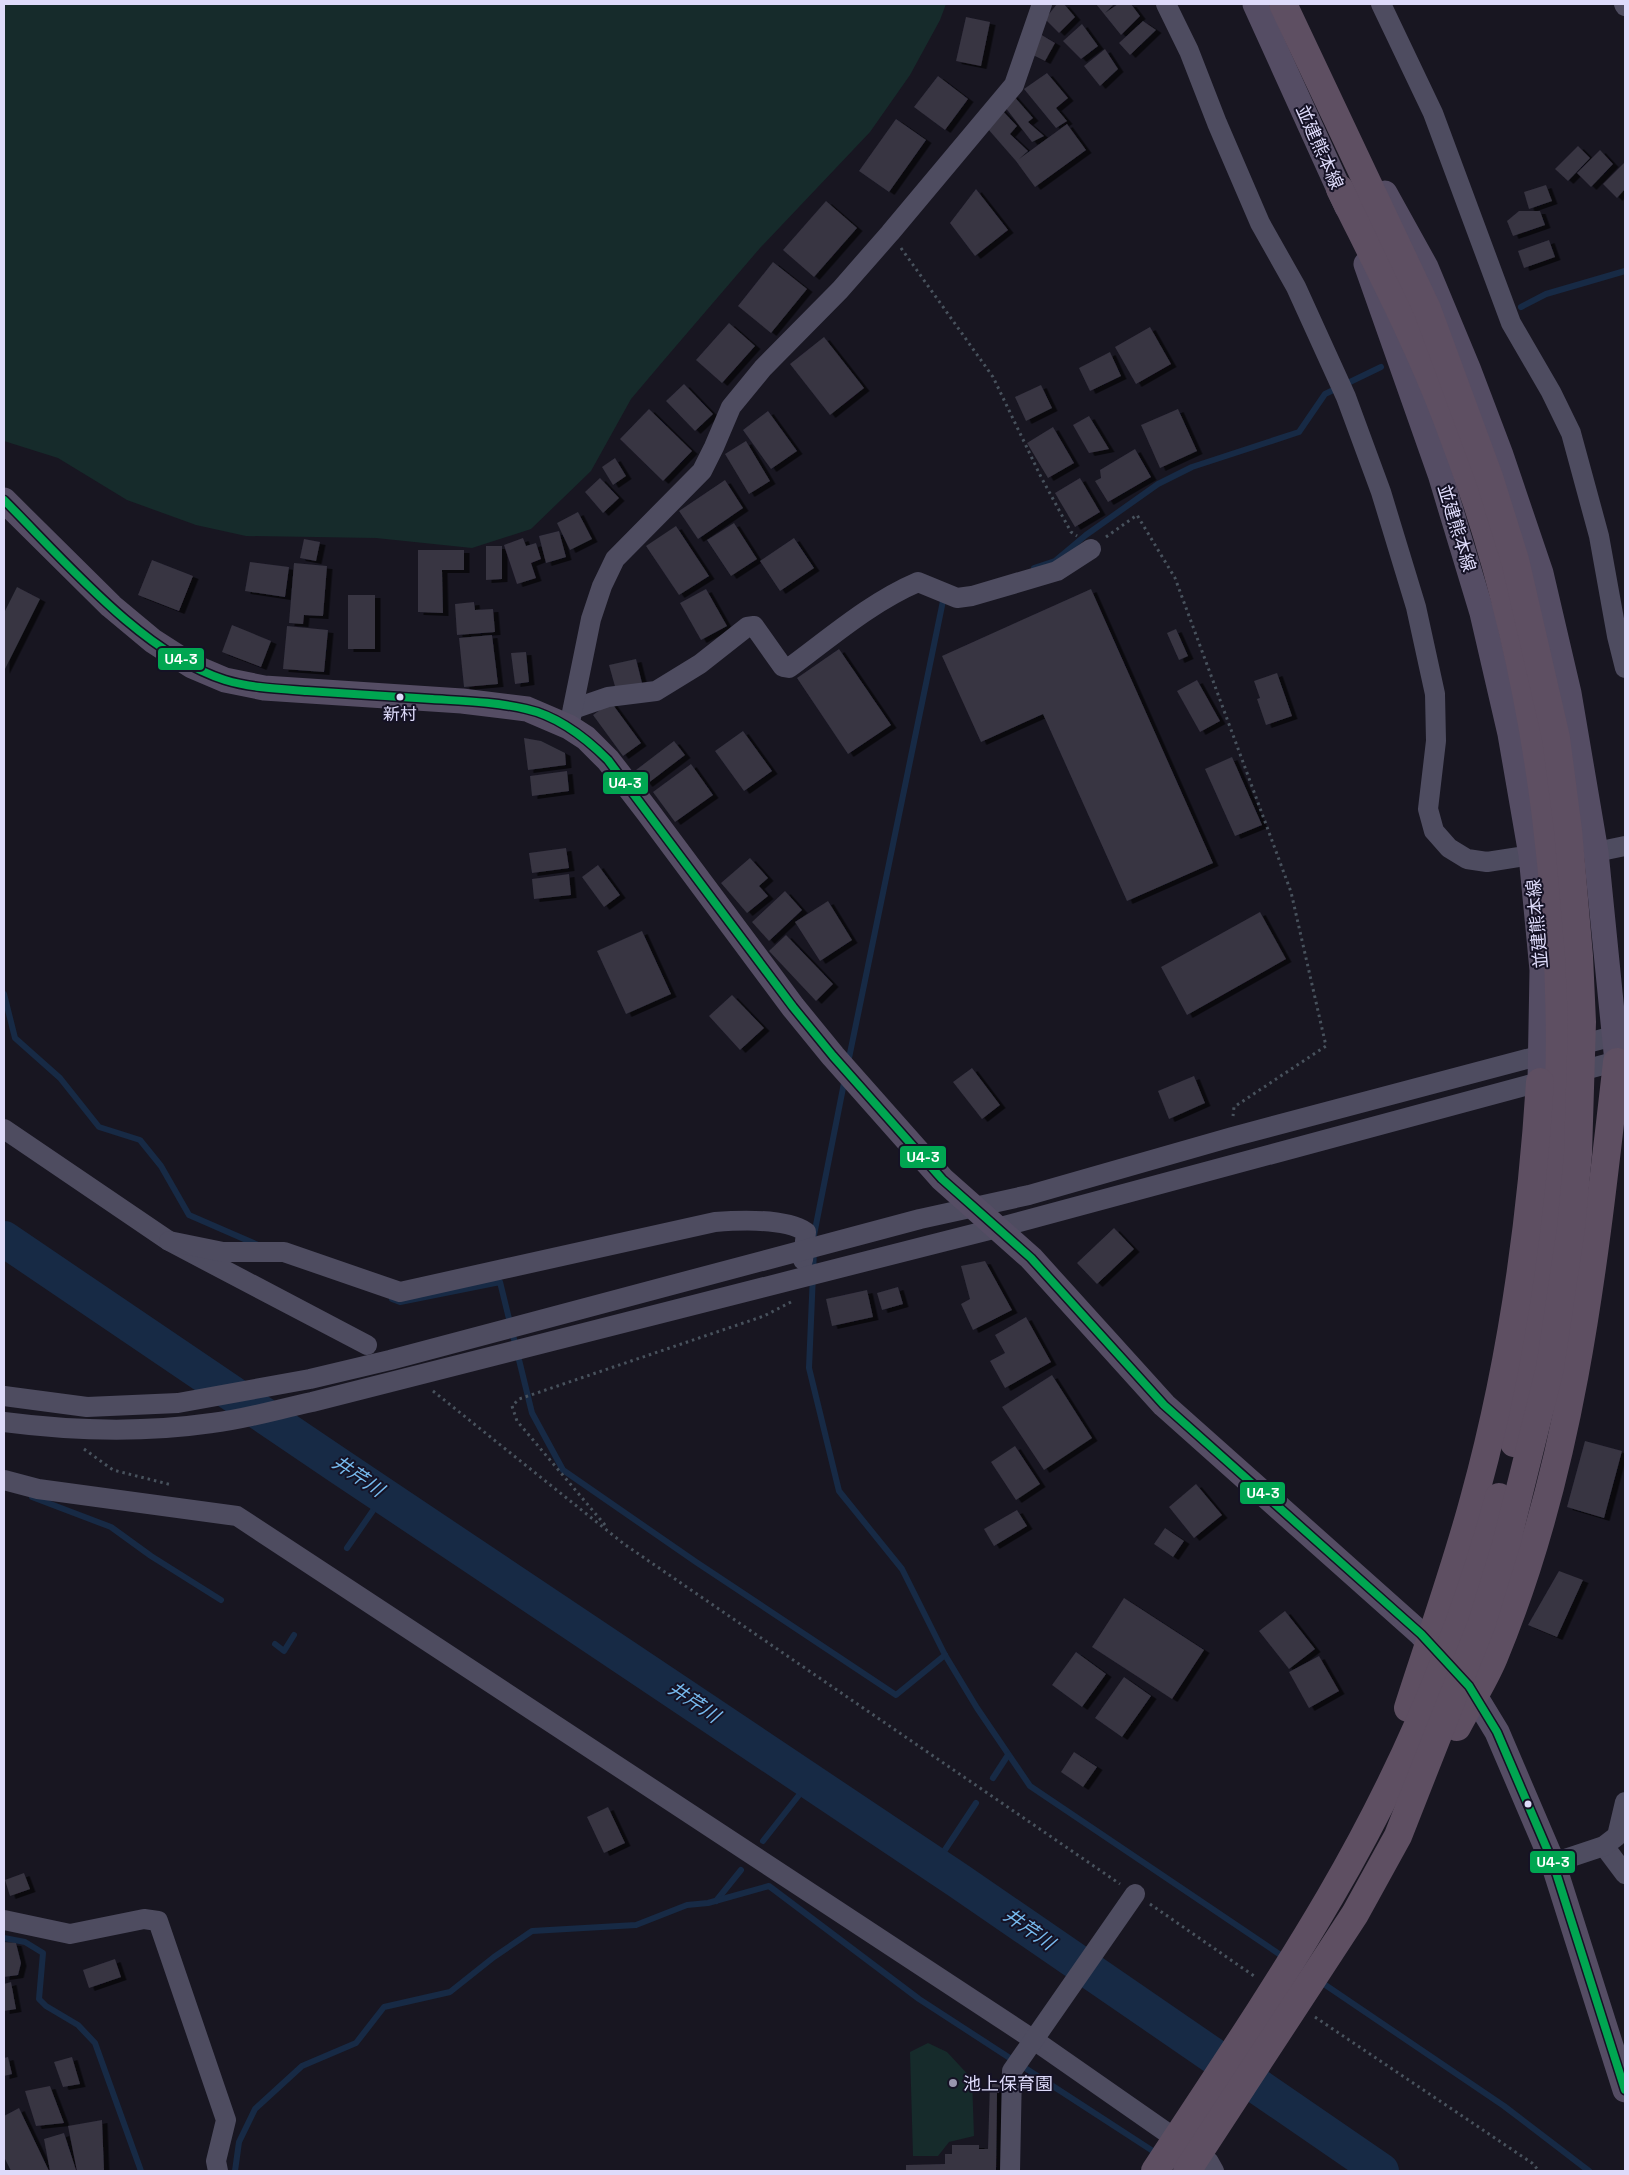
<svg xmlns="http://www.w3.org/2000/svg" width="1629" height="2175" font-family="'Space Grotesk','Noto Sans JP',sans-serif">
	<style>
		.green { fill: #162b2b }
		.lines { fill: none; stroke-linecap: round; stroke-linejoin: round }
		.stream { stroke: #172a45; stroke-width: 6 }
		.river { stroke: #172a45; stroke-width: 36 }
		.building { fill: #373442; filter: url(#shadow) }
		.path { stroke: #48525d; stroke-width: 3; stroke-dasharray: 2.5 4; stroke-linecap: butt }
		.minor { stroke: #4e4c60; stroke-width: 20 }
		.major { stroke: #554d64; stroke-width: 25 }
		.highway { stroke: #5e4f62; stroke-width: 28 }
		.bus-1-casing { stroke: #151225; stroke-width: 11 }
		.bus-1 { stroke: #00a651; stroke-width: 8 }
		.bus-dot { fill: #dedbfa; stroke: #151225; stroke-width: 2 }
		.poi-dot { fill: #9996ae; stroke: #151225; stroke-width: 2 }
		.labels { text-anchor: middle; dominant-baseline: central; stroke-width: 4; stroke-linejoin: round; paint-order: stroke }
		.bus-label { font-size: 17px; fill: #dedbfa; stroke: #151225 }
		.street-label { font-size: 18px; fill: #dedbfa; stroke: #151225 }
		.poi-label { font-size: 18px; fill: #dedbfa; stroke: #151225; text-anchor: start }
		.water-label { font-size: 19px; font-style: italic; fill: #76b9ed; stroke: #151225 }
		.line-badge { stroke: #151225; stroke-width: 2 }
		.badge-label { font-size: 14px; text-anchor: middle; font-weight: bold; fill: #fff }
	</style>
	<defs>
		<filter id="shadow"><feDropShadow dx="5.5" dy="3" stdDeviation="0" flood-color="#0009"/></filter>
	</defs>
	<rect width="100%" height="100%" fill="#181621"/>
	<g class="green">
		<polygon points="4,4 946,4 940,20 910,75 870,132 760,248 664,360 631,399 591,471 531,529 472,548 376,538 246,536 196,525 127,500 58,458 4,441"/>
		<polygon points="928,2043 947,2052 972,2079 974,2136 949,2142 938,2156 913,2156 910,2052"/>
	</g>
	<g class="lines">
		<g class="stream">
			<polyline points="1521,307 1546,294 1625,271"/>
			<polyline points="1034,568 1055,561 1086,535 1158,484 1192,467 1299,432 1325,394 1381,367"/>
			<polyline points="4,994 15,1038 60,1078 99,1127 140,1140 161,1166 189,1215 258,1245"/>
			<polyline points="848,1063 944,596"/>
			<polyline points="814,1235 845,1078"/>
			<polyline points="814,1250 809,1368 839,1491 902,1569 945,1655 977,1708 1030,1786 1285,1958"/>
			<polyline points="392,1299 400,1302 500,1282 532,1413 563,1470 696,1562 896,1695 945,1655"/>
			<polyline points="32,1497 111,1527 151,1556 221,1600"/>
			<polyline points="347,1548 383,1496"/>
			<polyline points="275,1644 284,1651 294,1635"/>
			<polyline points="993,1778 1008,1755"/>
			<polyline points="763,1841 810,1781"/>
			<polyline points="935,1865 976,1803"/>
			<polyline points="716,1901 741,1870"/>
			<polyline points="4,1938 25,1942 43,1953 39,1999 46,2006 78,2025 95,2043 141,2171"/>
			<polyline points="1318,1980 1504,2106 1589,2171"/>
			<polyline points="235,2171 239,2142 255,2109 302,2066 356,2043 384,2007 450,1992 494,1957 532,1931 636,1925 687,1905 708,1903 769,1886 919,1999 1159,2155"/>
		</g>
		<polyline class="river" points="4,1239 339,1466 959,1881 1381,2171"/>
	</g>
	<g class="building">
		<polygon points="1057,4 1064,4 1075,17 1059,33 1045,19"/>
		<polygon points="1096,4 1114,4 1105,13 1118,4 1131,4 1140,16 1121,35"/>
		<polygon points="966,17 990,22 981,66 956,61"/>
		<polygon points="1143,21 1156,30 1130,55 1119,43"/>
		<polygon points="1082,24 1098,46 1081,59 1063,41"/>
		<polygon points="1040,34 1055,43 1045,61 1031,54"/>
		<polygon points="1105,49 1118,69 1100,86 1084,66"/>
		<polygon points="1047,73 1068,98 1056,108 1067,121 1056,128 1024,89"/>
		<polygon points="938,76 968,99 945,130 914,107"/>
		<polygon points="1012,94 1033,118 1028,122 1044,136 1032,142 1005,107"/>
		<polygon points="999,107 1017,126 1010,134 1028,151 1019,159 1067,124 1086,150 1035,187 1016,161 988,129"/>
		<polygon points="896,119 926,140 889,192 859,171"/>
		<polygon points="1578,146 1590,158 1568,181 1555,169"/>
		<polygon points="1600,150 1613,164 1591,187 1577,173"/>
		<polygon points="1625,162 1625,189 1617,198 1603,184"/>
		<polygon points="1546,185 1552,201 1529,209 1524,192"/>
		<polygon points="976,189 1008,230 975,256 950,223"/>
		<polygon points="826,201 857,228 814,277 783,250"/>
		<polygon points="1519,211 1540,211 1545,225 1513,236 1507,221"/>
		<polygon points="1549,240 1555,257 1524,268 1518,251"/>
		<polygon points="773,262 807,289 771,333 738,306"/>
		<polygon points="729,323 755,346 722,383 696,360"/>
		<polygon points="1150,327 1171,364 1136,384 1115,347"/>
		<polygon points="824,337 864,388 830,415 790,364"/>
		<polygon points="1110,352 1121,376 1090,391 1079,368"/>
		<polygon points="684,384 713,414 695,431 666,401"/>
		<polygon points="1041,385 1052,408 1026,421 1015,397"/>
		<polygon points="649,409 692,451 663,481 620,439"/>
		<polygon points="1178,409 1197,451 1160,468 1141,425"/>
		<polygon points="768,411 797,451 771,469 743,430"/>
		<polygon points="1089,416 1109,449 1089,453 1073,425"/>
		<polygon points="1053,427 1074,463 1048,478 1027,443"/>
		<polygon points="746,441 770,481 749,494 725,454"/>
		<polygon points="1135,449 1151,477 1108,502 1095,481 1101,478 1100,470"/>
		<polygon points="615,458 626,476 613,485 602,467"/>
		<polygon points="600,478 619,498 603,513 585,492"/>
		<polygon points="1080,478 1100,512 1075,527 1055,493"/>
		<polygon points="725,480 743,508 698,539 679,511"/>
		<polygon points="578,512 592,539 570,550 557,523"/>
		<polygon points="734,523 757,559 731,576 707,540"/>
		<polygon points="676,526 709,576 679,595 646,546"/>
		<polygon points="559,531 566,557 546,563 539,536"/>
		<polygon points="523,538 526,546 536,543 541,559 531,563 536,578 517,584 504,545"/>
		<polygon points="794,538 814,568 780,591 760,561"/>
		<polygon points="304,539 320,542 316,561 300,558"/>
		<polygon points="486,546 502,546 502,579 486,580"/>
		<polygon points="418,550 464,550 464,570 442,570 443,613 418,612"/>
		<polygon points="152,560 193,576 179,611 138,595"/>
		<polygon points="250,562 289,567 285,597 245,591"/>
		<polygon points="294,563 327,566 323,616 304,615 303,624 289,623"/>
		<polygon points="17,587 40,599 4,671 4,613"/>
		<polygon points="706,589 727,626 701,640 680,603"/>
		<polygon points="1091,589 1213,863 1127,901 1043,714 981,742 942,656"/>
		<rect x="348" y="595" width="27" height="54"/>
		<polygon points="474,602 475,610 493,609 495,632 457,635 455,604"/>
		<polygon points="232,625 271,641 261,667 222,652"/>
		<polygon points="287,626 328,630 324,672 283,669"/>
		<polygon points="1176,629 1188,656 1179,660 1167,633"/>
		<polygon points="492,635 498,684 464,687 459,638"/>
		<polygon points="839,649 891,725 848,754 797,678"/>
		<polygon points="526,652 529,682 515,684 511,653"/>
		<polygon points="636,659 642,683 616,690 609,665"/>
		<polygon points="1277,673 1292,716 1266,725 1257,699 1260,698 1254,681"/>
		<polygon points="1197,680 1220,721 1200,732 1177,691"/>
		<polygon points="611,702 641,743 623,756 593,715"/>
		<polygon points="743,731 772,771 744,791 715,751"/>
		<polygon points="524,738 541,741 565,753 566,765 528,770"/>
		<polygon points="674,741 685,755 647,784 636,770"/>
		<polygon points="1232,757 1262,825 1235,836 1205,769"/>
		<polygon points="691,764 713,795 675,822 653,792"/>
		<polygon points="567,771 569,791 532,796 530,776"/>
		<polygon points="566,848 569,868 532,873 529,853"/>
		<polygon points="750,858 768,878 759,886 768,896 747,913 721,883"/>
		<polygon points="598,865 620,895 604,907 582,877"/>
		<polygon points="569,874 571,895 534,899 532,879"/>
		<polygon points="785,891 802,910 769,941 752,922"/>
		<polygon points="828,901 852,940 820,961 795,922"/>
		<polygon points="1260,912 1286,959 1187,1015 1161,967"/>
		<polygon points="642,931 671,994 626,1014 597,951"/>
		<polygon points="786,935 833,984 816,1001 769,951"/>
		<polygon points="732,995 764,1028 740,1050 709,1016"/>
		<polygon points="972,1068 1000,1105 982,1119 953,1082"/>
		<polygon points="1194,1076 1205,1103 1169,1119 1158,1091"/>
		<polygon points="1114,1228 1134,1249 1097,1284 1077,1263"/>
		<polygon points="985,1261 1012,1310 973,1330 961,1304 970,1299 961,1266"/>
		<polygon points="898,1287 903,1304 882,1310 877,1293"/>
		<polygon points="867,1290 873,1317 832,1326 826,1299"/>
		<polygon points="1026,1317 1051,1362 1005,1388 990,1361 1005,1353 995,1335"/>
		<polygon points="1052,1375 1092,1438 1044,1470 1002,1407"/>
		<polygon points="1585,1441 1622,1451 1604,1518 1567,1507"/>
		<polygon points="1015,1446 1040,1484 1016,1500 991,1462"/>
		<polygon points="1196,1484 1222,1515 1194,1538 1169,1507"/>
		<polygon points="1017,1510 1027,1526 994,1546 984,1529"/>
		<polygon points="1165,1528 1184,1541 1173,1557 1154,1544"/>
		<polygon points="1559,1571 1583,1580 1557,1637 1528,1625"/>
		<polygon points="1124,1598 1204,1650 1172,1699 1092,1647"/>
		<polygon points="1285,1611 1315,1649 1289,1669 1259,1631"/>
		<polygon points="1076,1652 1106,1674 1082,1707 1052,1685"/>
		<polygon points="1319,1656 1339,1691 1309,1708 1289,1672"/>
		<polygon points="1124,1677 1151,1696 1122,1737 1095,1718"/>
		<polygon points="1074,1752 1097,1767 1083,1787 1061,1772"/>
		<polygon points="608,1807 625,1843 604,1853 587,1817"/>
		<polygon points="24,1873 30,1889 10,1896 5,1880"/>
		<polygon points="4,1942 16,1943 21,1963 18,1975 4,1977"/>
		<polygon points="115,1959 121,1977 89,1988 83,1970"/>
		<polygon points="11,1982 16,2009 4,2011 4,1984"/>
		<polygon points="8,2057 12,2074 4,2076 4,2058"/>
		<polygon points="72,2057 80,2084 63,2087 54,2062"/>
		<polygon points="990,2083 1000,2085 999,2093 997,2093 996,2171 906,2171 906,2165 945,2164 945,2154 952,2154 952,2145 979,2145 979,2149 988,2149"/>
		<polygon points="50,2086 64,2123 36,2126 25,2091"/>
		<polygon points="19,2108 49,2171 11,2171 4,2157 4,2116"/>
		<polygon points="102,2120 104,2171 77,2171 68,2126"/>
		<polygon points="64,2133 76,2170 50,2171 44,2139"/>
	</g>
	<g class="lines">
		<g class="path">
			<polyline points="901,248 993,377 1041,477 1071,532 1077,536"/>
			<polyline points="1106,537 1137,515 1175,578 1291,892 1326,1046 1234,1107 1233,1116"/>
			<polyline points="433,1391 624,1544 1120,1884"/>
			<polyline points="84,1449 113,1470 172,1485"/>
			<polyline points="605,1525 517,1421 512,1406 519,1399 764,1316 791,1302"/>
			<polyline points="1150,1904 1254,1976"/>
			<polyline points="1315,2017 1532,2163 1539,2171"/>
		</g>
		<g class="minor">
			<polyline points="1166,4 1189,51 1217,123 1260,223 1296,287 1346,397 1381,492 1416,607 1435,694 1436,741 1428,809 1434,831 1449,848 1467,859 1487,862 1531,855"/>
			<polyline points="1381,4 1433,113 1511,323 1551,392 1571,433 1599,536 1617,636 1625,668"/>
			<polyline points="1624,4 1625,6"/>
			<path d="M 573,709 L 608,697 L 656,691 L 700,664 L 747,627 L 754,626 L 783,667 L 789,668 C 830,638 871,602 918,582 L 957,598 L 972,596 L 1057,571 L 1091,549"/>
			<polyline points="569,727 591,619 602,586 615,559 702,471 714,447 731,407 763,368 840,290 890,233 1014,85 1042,4"/>
			<polyline points="1596,852 1625,846"/>
			<polyline points="4,1129 169,1241 367,1345"/>
			<path d="M 169,1241 L 223,1252 L 284,1252 L 400,1292 L 715,1222 C 741,1220 785,1218 806,1232 L 803,1260"/>
			<polyline points="4,1396 87,1407 178,1403 310,1379 390,1360 920,1219 1029,1195 1232,1137 1625,1033"/>
			<path d="M 4,1422 C 73,1431 143,1433 212,1423 C 246,1419 279,1409 312,1402 L 997,1228 L 1625,1059"/>
			<polyline points="4,1480 38,1489 237,1516 1034,2040 1209,2162 1214,2171"/>
			<polyline points="1604,1846 1625,1874"/>
			<polyline points="1553,1863 1604,1846 1617,1836 1625,1802"/>
			<polyline points="4,1920 70,1934 144,1919 158,1921 226,2120 216,2161 218,2171"/>
			<polyline points="1010,2171 1012,2071 1135,1894"/>
		</g>
		<g class="major">
			<polyline points="1255,4 1347,207"/>
			<polyline points="1385,193 1426,267 1468,368 1501,455 1541,573 1569,693 1596,852 1617,1062"/>
			<polyline points="1366,264 1440,474 1482,613 1510,734 1531,855 1542,970 1540,1082"/>
			<polyline points="4,500 111,606 153,641 192,666 225,680 264,688 462,701 527,709 569,727 586,738 608,760 648,812 793,1007 833,1056 942,1179 1031,1258 1164,1405 1421,1634 1469,1686 1497,1732 1553,1863 1625,2090"/>
		</g>
		<g class="highway">
			<path d="M 1340,189 C 1377,264 1417,340 1447,419 C 1546,674 1577,954 1551,1225 C 1544,1299 1528,1371 1514,1443"/>
			<path d="M 1408,1708 C 1430,1639 1455,1570 1474,1499 C 1512,1362 1531,1224 1540,1082"/>
			<path d="M 1457,1727 C 1469,1704 1484,1681 1494,1657 C 1573,1468 1594,1264 1617,1062"/>
			<path d="M 1155,2171 C 1214,2081 1275,1991 1330,1897 C 1403,1772 1461,1637 1499,1497"/>
			<polyline points="1187,2171 1355,1914 1398,1836 1482,1623 1507,1541 1550,1368 1571,1228 1578,1154 1582,1022 1579,956 1568,830 1556,738 1515,560 1489,477 1427,309 1283,4"/>
		</g>
		<defs>
			<path id="bus-1" d="M 4,500 C 64,560 143,654 225,680 C 251,688 280,689 307,691 C 349,694 390,696 432,699 C 463,701 496,702 526,709 C 558,716 585,737 608,760 L 793,1007 L 833,1056 L 942,1179 L 1031,1258 L 1164,1405 L 1421,1634 L 1469,1686 L 1497,1732 L 1553,1863 L 1625,2090"/>
		</defs>
		<use href="#bus-1" class="bus-1-casing"/>
		<use href="#bus-1" class="bus-1"/>
	</g>
	<g class="bus-dot">
		<circle cx="400" cy="697" r="4.5"/>
		<circle cx="1528" cy="1804" r="4.5"/>
	</g>
	<circle class="poi-dot" cx="953" cy="2083" r="5"/>
	<g class="labels">
		<g class="bus-label">
			<text x="400" y="714">新村</text>
		</g>
		<g class="street-label">
			<text transform="translate(1320 147) rotate(66)">並建熊本線</text>
			<text transform="translate(1457 528) rotate(73)">並建熊本線</text>
			<text transform="translate(1537 924) rotate(-95)">並建熊本線</text>
		</g>
		<g class="poi-label">
			<text x="963" y="2083">池上保育園</text>
		</g>
		<g class="water-label">
			<text transform="translate(358 1476) rotate(34)">井芹川</text>
			<text transform="translate(694 1702) rotate(34)">井芹川</text>
			<text transform="translate(1029 1929) rotate(35)">井芹川</text>
		</g>
	</g>
	<g class="line-badge">
		<rect x="157" y="647" width="48" height="24" rx="5" fill="#00a651"/>
		<rect x="602" y="771" width="47" height="24" rx="5" fill="#00a651"/>
		<rect x="899" y="1145" width="48" height="24" rx="5" fill="#00a651"/>
		<rect x="1239" y="1481" width="47" height="24" rx="5" fill="#00a651"/>
		<rect x="1529" y="1850" width="47" height="24" rx="5" fill="#00a651"/>
	</g>
	<g class="badge-label">
		<text x="181" y="664">U4-3</text>
		<text x="625" y="788">U4-3</text>
		<text x="923" y="1162">U4-3</text>
		<text x="1263" y="1498">U4-3</text>
		<text x="1553" y="1867">U4-3</text>
	</g>
	<rect width="1629" height="2175" fill="none" stroke="#dedbfa" stroke-width="10"/>
</svg>
